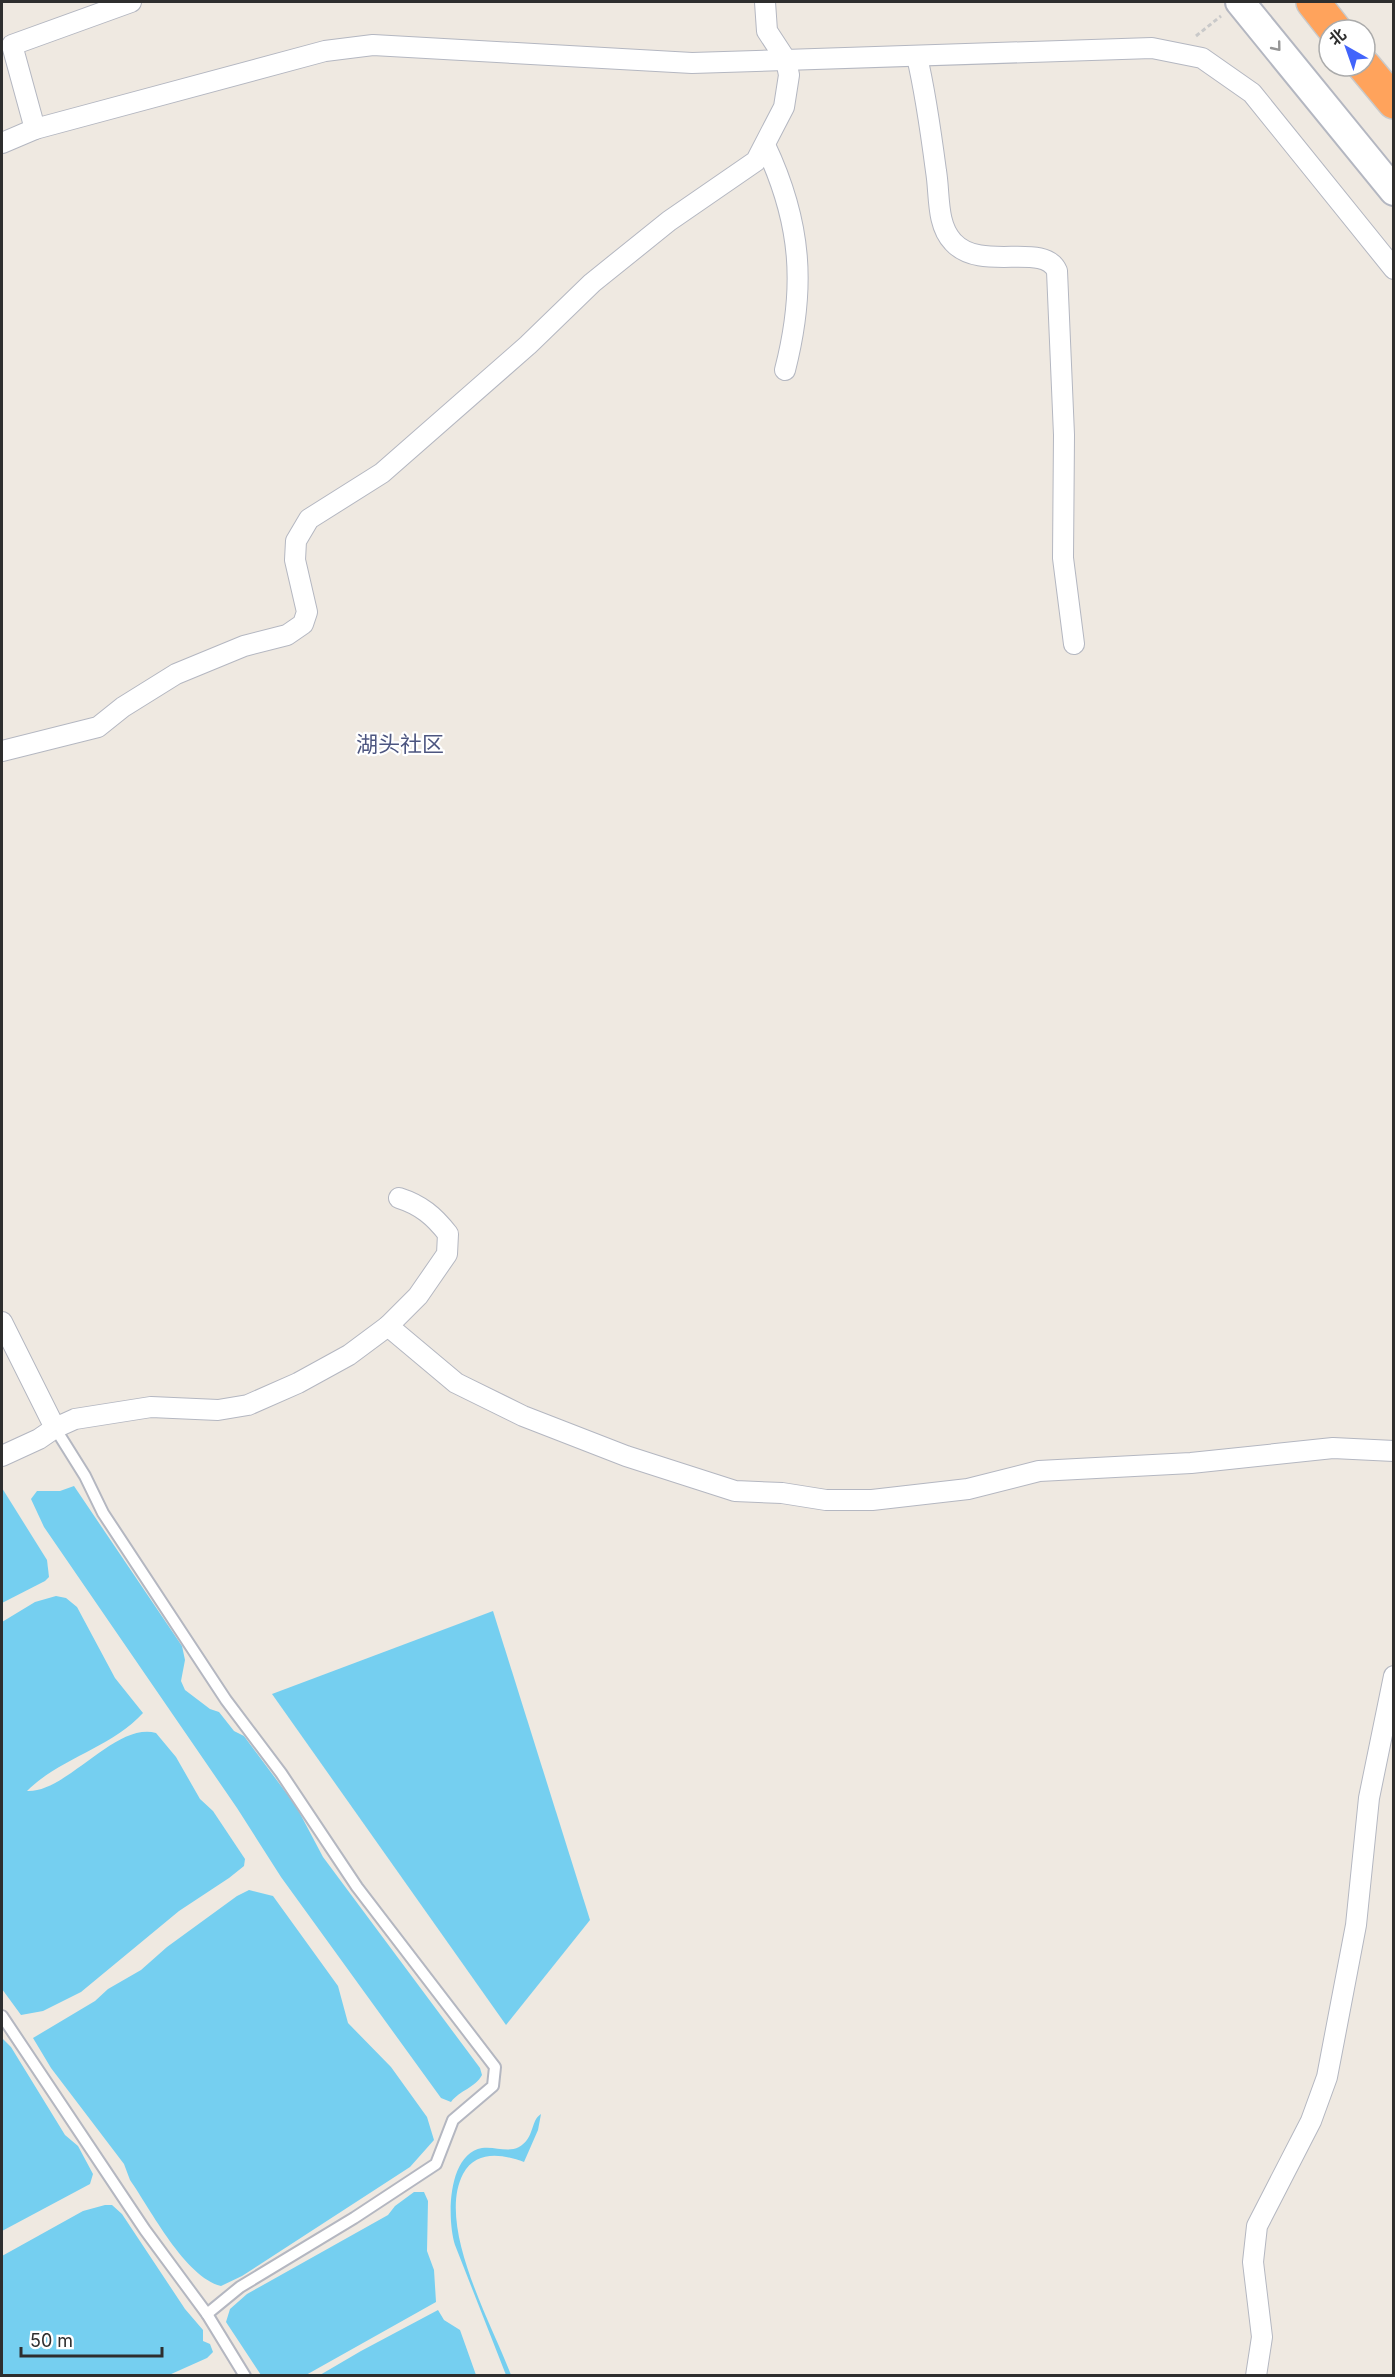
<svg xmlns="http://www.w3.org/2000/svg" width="1395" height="2377" font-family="Inter,'Noto Sans SC',sans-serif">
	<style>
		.water { fill: #75cff0 }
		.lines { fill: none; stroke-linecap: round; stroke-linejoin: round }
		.lane-casing { stroke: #b4b7c1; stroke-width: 14 }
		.street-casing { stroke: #b4b7c1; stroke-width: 22 }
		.secondary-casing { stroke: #b4b7c1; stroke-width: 32 }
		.highway-casing { stroke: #c9c9c9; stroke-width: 36 }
		.path { stroke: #c9c9c9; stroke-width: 3; stroke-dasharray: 4.5 3; stroke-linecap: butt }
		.lane { stroke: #fff; stroke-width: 10 }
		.street { stroke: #fff; stroke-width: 20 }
		.secondary { stroke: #fff; stroke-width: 28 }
		.highway { stroke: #ffa35c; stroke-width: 33 }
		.oneway { stroke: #969696 }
		.labels { text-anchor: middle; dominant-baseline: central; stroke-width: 4.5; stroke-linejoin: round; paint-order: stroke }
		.quarter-label { font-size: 22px; fill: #4d5680; stroke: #fff }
	</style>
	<rect width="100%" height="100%" fill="#efe9e1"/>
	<g class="water">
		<path d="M 74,1486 L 182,1646 L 185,1660 L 181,1681 L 185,1690 L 210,1709 L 219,1712 L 234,1731 L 244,1736 L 296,1806 L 323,1857 L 480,2068 L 482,2075 C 475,2088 460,2090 451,2102 L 441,2098 L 281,1877 L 237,1808 L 44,1527 L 31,1499 L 37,1491 L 60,1491 Z"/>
		<polygon points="2,1488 47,1560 49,1577 45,1581 2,1603"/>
		<path d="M 56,1596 L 66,1598 L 77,1607 L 115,1678 L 143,1713 C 111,1748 60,1758 27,1791 C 67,1793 115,1722 156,1733 L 176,1757 L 200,1799 L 213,1811 L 245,1859 L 244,1866 L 229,1878 L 179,1911 L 81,1992 L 43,2011 L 21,2015 L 2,1989 L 2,1622 L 35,1602 Z"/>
		<polygon points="493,1611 590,1920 506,2025 272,1694"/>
		<path d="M 249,1890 L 273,1896 L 338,1986 L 348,2023 L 391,2067 L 427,2117 L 434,2140 L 410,2167 L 242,2276 L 221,2286 C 185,2277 151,2210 130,2180 L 124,2164 L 51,2068 L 33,2038 L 95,2001 L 108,1989 L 141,1970 L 167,1947 L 237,1896 Z"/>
		<polygon points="2,2038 11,2047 65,2135 78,2146 93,2174 90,2184 2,2231"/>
		<path d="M 541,2114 L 538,2130 L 524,2162 C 502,2154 476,2150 463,2174 C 436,2226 492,2324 511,2375 L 506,2375 L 455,2245 C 447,2220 447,2154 482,2148 C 495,2146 507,2153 519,2147 C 535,2138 530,2121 541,2114 Z"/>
		<polygon points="414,2192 424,2192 428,2201 427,2251 434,2270 436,2302 306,2375 261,2375 226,2322 230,2309 247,2294 388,2215 395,2206"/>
		<polygon points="105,2205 112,2205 122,2214 185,2309 203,2330 203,2341 210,2344 213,2352 207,2358 169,2375 2,2375 2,2256 83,2211"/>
		<polygon points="438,2310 444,2320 460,2330 476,2375 320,2375 361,2351"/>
	</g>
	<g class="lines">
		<defs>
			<g id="lane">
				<polyline points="55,1428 85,1476 103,1513 226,1700 281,1773 357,1887 495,2067 493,2086 453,2120 436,2164 354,2218 240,2287 207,2314"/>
				<polyline points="2,2016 145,2230 207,2314 245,2376"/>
			</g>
			<g id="street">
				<path d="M 917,57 C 926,95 931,133 936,171 C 940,194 936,224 953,242 C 981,273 1044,241 1057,271 L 1064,435 L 1063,558 L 1074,644"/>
				<polyline points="35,129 12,45 131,2"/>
				<polyline points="2,143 35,129 325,51 373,45 692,63 1152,48 1202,58 1252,93 1394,269"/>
				<path d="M 765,145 C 802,223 806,288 785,370"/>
				<polyline points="2,751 98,727 123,707 176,674 244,646 287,635 303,624 307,612 295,560 296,541 309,519 382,473 528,345 592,283 669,221 756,161 784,107 789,75 786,60 767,31 765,2"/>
				<polyline points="2,1322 55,1428"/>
				<polyline points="388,1326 456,1383 523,1416 626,1456 735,1491 782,1493 826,1500 872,1500 968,1489 1039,1471 1191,1463 1333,1448 1394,1451"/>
				<path d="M 2,1456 L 39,1439 L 55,1428 L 75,1419 L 151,1407 L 218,1410 L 248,1405 L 298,1383 L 349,1355 L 388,1326 L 418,1296 L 447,1254 L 448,1234 C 434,1216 421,1205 399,1198"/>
				<polyline points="1256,2376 1262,2337 1253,2262 1257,2226 1311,2121 1327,2077 1356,1925 1369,1798 1394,1676"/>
			</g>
			<polyline id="secondary" points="1240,2 1394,191"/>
			<g id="highway">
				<polyline points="1313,2 1335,30"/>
				<polyline points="1364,66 1394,102"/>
			</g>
		</defs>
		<use href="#lane" class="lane-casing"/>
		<use href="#street" class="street-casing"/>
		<use href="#secondary" class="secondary-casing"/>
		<use href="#highway" class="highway-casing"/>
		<polyline class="path" points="1196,36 1221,16"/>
		<use href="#lane" class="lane"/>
		<use href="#street" class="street"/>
		<use href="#secondary" class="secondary"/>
		<use href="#highway" class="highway"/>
	</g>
	<defs><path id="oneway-chevron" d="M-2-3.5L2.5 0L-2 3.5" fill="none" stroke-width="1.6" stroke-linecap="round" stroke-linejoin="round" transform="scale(1.5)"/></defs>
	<use class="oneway" href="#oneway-chevron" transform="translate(1277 47) rotate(51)"/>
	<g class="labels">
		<g class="quarter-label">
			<text x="400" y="744">湖头社区</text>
		</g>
	</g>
	<rect width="1395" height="2377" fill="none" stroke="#2e2e2e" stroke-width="6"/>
	<g transform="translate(1347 48) rotate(320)"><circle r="28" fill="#ffffff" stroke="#ababab" stroke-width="1.5"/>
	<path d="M0-4.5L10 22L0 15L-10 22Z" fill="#4264fb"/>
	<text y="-9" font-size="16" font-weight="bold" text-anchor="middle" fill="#2e2e2e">北</text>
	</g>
	<path d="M21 2347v9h141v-9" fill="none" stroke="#2e2e2e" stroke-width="3"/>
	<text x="30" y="2347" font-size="18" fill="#2e2e2e" stroke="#ffffff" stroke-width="4.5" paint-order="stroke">50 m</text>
</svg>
